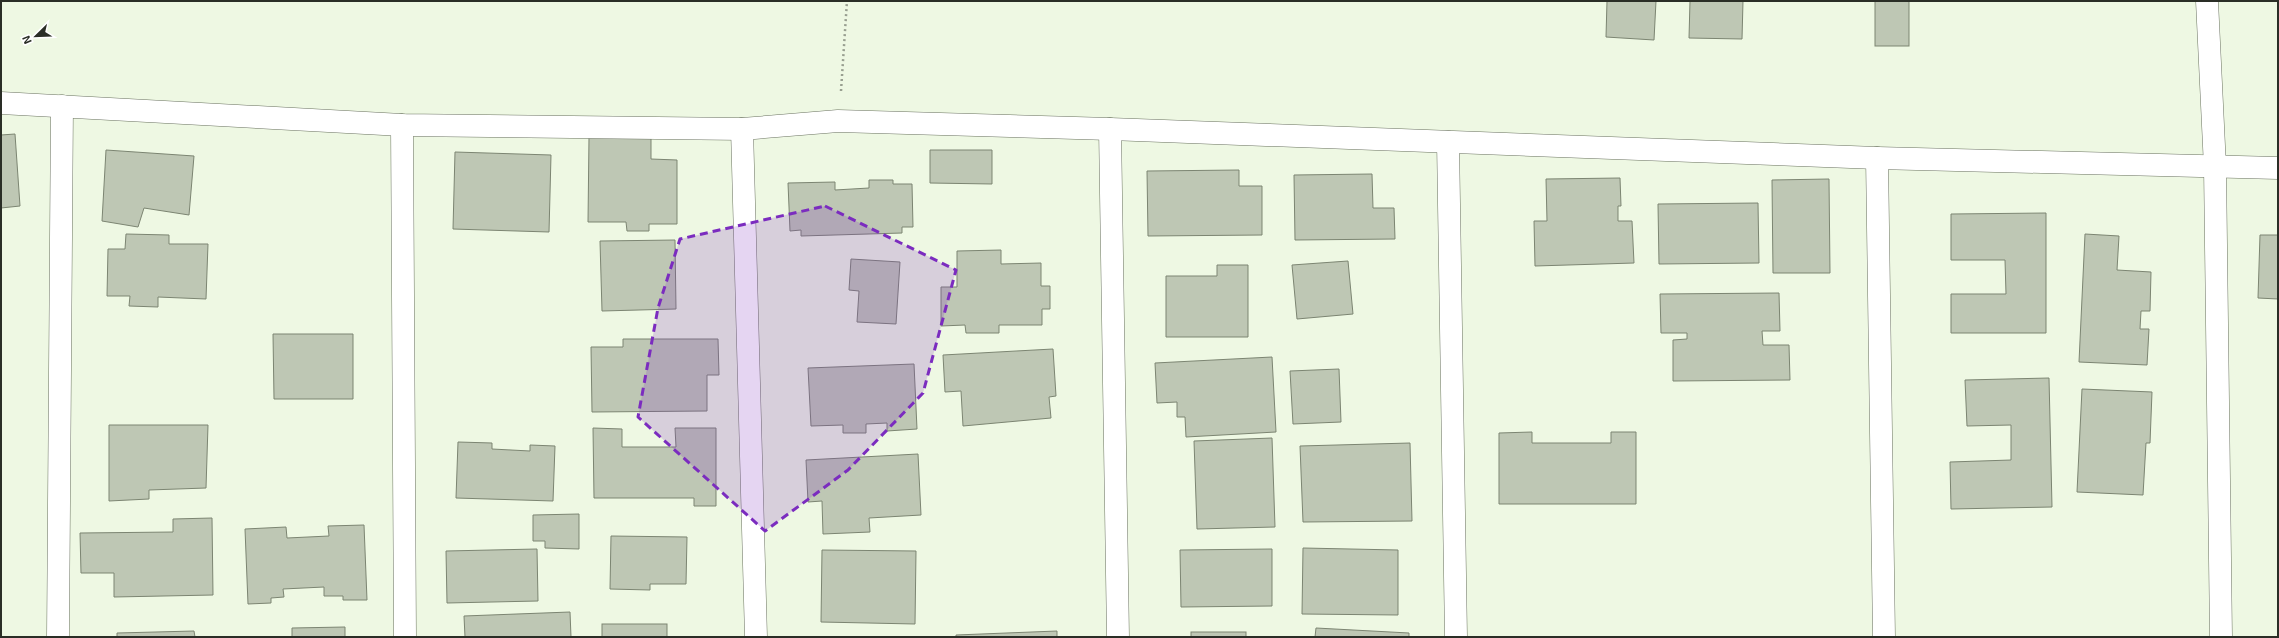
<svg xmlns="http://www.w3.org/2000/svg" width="2279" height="638" font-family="'Exo 2',sans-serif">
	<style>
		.building { fill: #bec7b4; stroke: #7c8572 }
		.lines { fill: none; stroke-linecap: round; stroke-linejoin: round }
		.minor-casing { stroke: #6b7361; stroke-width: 23 }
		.path { stroke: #989f90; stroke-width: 2.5; stroke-dasharray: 2 3; stroke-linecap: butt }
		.minor { stroke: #fff; stroke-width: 22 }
		.marked { fill: #7b2cbf; fill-opacity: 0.2; stroke: #7b2cbf; stroke-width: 3; stroke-dasharray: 8 5; stroke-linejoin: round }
	</style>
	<rect width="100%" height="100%" fill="#eef8e3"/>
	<g class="building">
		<polygon points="1607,1 1656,1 1654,40 1606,37"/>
		<polygon points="1690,1 1743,1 1742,39 1689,38"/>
		<rect x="1875" y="1" width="34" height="45"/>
		<polygon points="15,134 20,206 1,208 1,135"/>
		<polygon points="589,137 651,138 651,159 677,160 677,224 649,224 649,231 627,231 626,222 588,222"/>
		<polygon points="106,150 194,156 189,215 144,208 138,227 102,221"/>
		<polygon points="930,150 992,150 992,184 930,183"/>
		<polygon points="455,152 551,155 549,232 453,229"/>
		<polygon points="1239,170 1239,186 1262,186 1262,235 1148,236 1147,171"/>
		<polygon points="1372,174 1373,208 1394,208 1395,239 1295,240 1294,175"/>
		<polygon points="1620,178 1621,206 1618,206 1618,221 1632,221 1634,263 1535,266 1534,221 1547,221 1546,179"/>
		<polygon points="1829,179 1830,273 1773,273 1772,180"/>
		<polygon points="869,180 893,180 893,184 912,184 913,227 902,227 902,233 801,236 801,230 790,231 788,183 835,182 835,190 869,188"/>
		<polygon points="1758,203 1759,263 1659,264 1658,204"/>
		<polygon points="2046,213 2046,333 1951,333 1951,294 2006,294 2005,260 1951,260 1951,214"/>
		<polygon points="126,234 169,235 169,244 208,244 206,299 158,297 158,307 129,306 130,296 107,296 108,249 125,249"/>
		<polygon points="2085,234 2119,236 2117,270 2151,272 2150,311 2141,311 2140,329 2149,329 2147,365 2079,362"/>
		<polygon points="2260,235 2278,235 2278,299 2258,298"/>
		<polygon points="675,240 676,309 602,311 600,241"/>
		<polygon points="1001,250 1001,264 1041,263 1041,286 1050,286 1050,309 1042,309 1042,325 999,325 999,333 966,333 965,325 941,326 941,287 957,287 957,251"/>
		<polygon points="851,259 900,262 896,324 857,322 859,291 849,290"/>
		<polygon points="1348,261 1353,314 1297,319 1292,265"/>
		<polygon points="1217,265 1248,265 1248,337 1166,337 1166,276 1217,276"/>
		<polygon points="1779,293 1780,331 1762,331 1763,345 1789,345 1790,380 1673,381 1673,340 1687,339 1687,333 1661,333 1660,294"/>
		<polygon points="273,334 353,334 353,399 274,399"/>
		<polygon points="623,339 718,339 719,375 707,375 707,411 592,412 591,347 623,347"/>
		<polygon points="1053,349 1056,396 1049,397 1051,418 963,426 961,391 945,392 943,355"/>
		<polygon points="1272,357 1276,432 1186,437 1185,417 1177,417 1177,402 1157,403 1155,363"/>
		<polygon points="914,364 917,429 887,431 887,423 866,424 866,433 843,433 843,425 811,426 808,368"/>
		<polygon points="1339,369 1341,422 1293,424 1290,371"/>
		<polygon points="2049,378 2052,507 1951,509 1950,462 2011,460 2011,425 1967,426 1965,380"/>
		<polygon points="2082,389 2152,392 2150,443 2146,443 2143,495 2077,492"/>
		<polygon points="109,425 208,425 206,488 149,490 149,499 109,501"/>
		<polygon points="593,428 622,429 622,447 676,447 675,428 716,428 716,506 694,506 694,498 594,498"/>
		<polygon points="1532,432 1532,443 1611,443 1611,432 1636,432 1636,504 1499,504 1499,433"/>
		<polygon points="1272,438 1275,527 1197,529 1194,441"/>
		<polygon points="458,442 492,443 492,449 530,451 530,445 555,446 553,501 456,498"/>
		<polygon points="1410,443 1412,521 1303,522 1300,446"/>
		<polygon points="918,454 921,515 869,518 870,532 823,534 822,501 808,502 806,460"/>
		<polygon points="579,514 579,549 545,548 545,541 533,541 533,515"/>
		<polygon points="212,518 213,595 114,597 114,573 81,573 80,533 173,532 173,519"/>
		<polygon points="364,525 367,600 343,600 343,596 324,596 324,587 283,589 284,597 271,598 271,603 248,604 245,529 286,527 287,538 329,536 328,526"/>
		<polygon points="611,536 687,537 686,584 650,584 650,590 610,589"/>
		<polygon points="1303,548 1398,550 1398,615 1302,614"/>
		<polygon points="537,549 538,601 447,603 446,551"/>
		<polygon points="1272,549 1272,606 1181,607 1180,550"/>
		<polygon points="822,550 916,551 915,624 821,622"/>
		<polygon points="570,612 571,637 465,637 464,616"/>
		<rect x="602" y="624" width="65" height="13"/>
		<polygon points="345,627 345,637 292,637 292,628"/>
		<polygon points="1316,628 1409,633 1409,637 1315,637"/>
		<polygon points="194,631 195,637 117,637 117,633"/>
		<polygon points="1057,631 1057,637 956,637 956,635"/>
		<rect x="1191" y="632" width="55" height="5"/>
	</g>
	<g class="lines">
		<defs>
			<g id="minor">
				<polyline points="2207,1 2215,167 2221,637"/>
				<polyline points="1,103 402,125 742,129 838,121 1110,129 1877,158 2278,168"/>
				<polyline points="402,125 405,637"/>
				<polyline points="742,129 756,637"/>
				<polyline points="1110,129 1118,637"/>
				<polyline points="1448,142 1456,637"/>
				<polyline points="1877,158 1884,637"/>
				<polyline points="58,637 62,106"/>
			</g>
		</defs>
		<use href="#minor" class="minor-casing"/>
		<polyline class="path" points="841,91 847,1"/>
		<use href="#minor" class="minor"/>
	</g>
	<path class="marked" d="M 825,206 L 956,270 L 923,393 L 848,470 L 765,531 L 638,417 L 658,308 L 680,239 Z"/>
	<rect width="2279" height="638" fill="none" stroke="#2a2e26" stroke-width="4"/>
	<g transform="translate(36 36) rotate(247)" stroke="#ffffff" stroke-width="3" paint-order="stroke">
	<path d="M0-3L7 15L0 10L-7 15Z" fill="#2a2e26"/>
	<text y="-6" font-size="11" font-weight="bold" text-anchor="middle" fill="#2a2e26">N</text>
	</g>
</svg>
